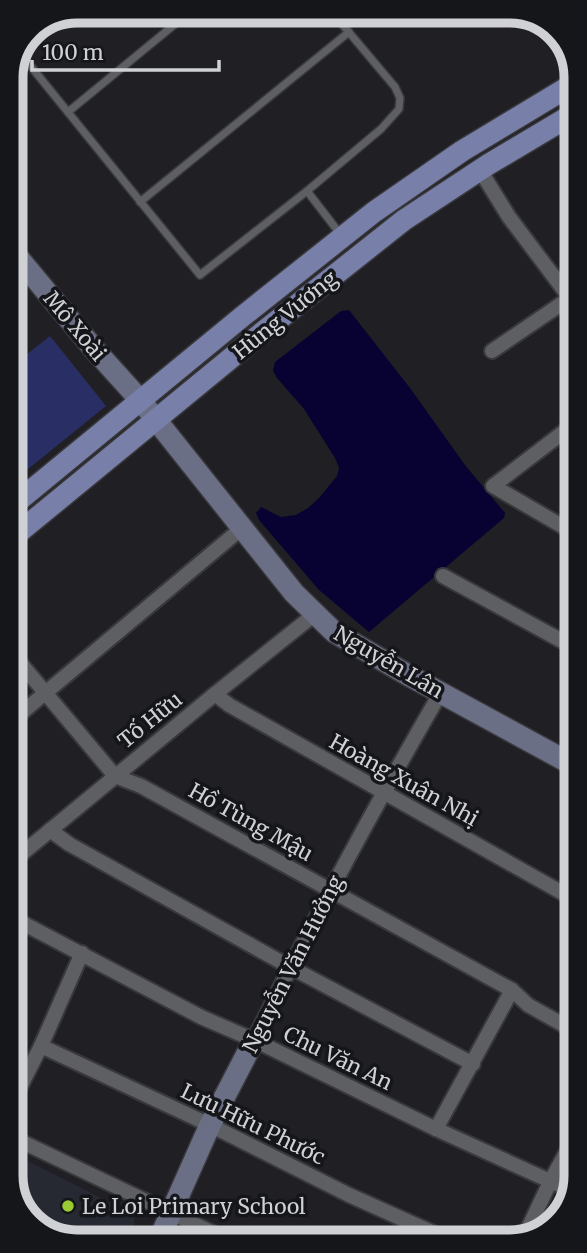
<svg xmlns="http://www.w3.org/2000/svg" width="587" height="1253" font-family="Merriweather,serif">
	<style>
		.built { fill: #272932 }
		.green { fill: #292f64 }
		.water { fill: #070231 }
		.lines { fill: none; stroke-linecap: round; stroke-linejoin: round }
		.lane-casing { stroke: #39393d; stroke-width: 10 }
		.street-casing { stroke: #39393d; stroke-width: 18 }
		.secondary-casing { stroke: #39393d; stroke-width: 24 }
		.primary-casing { stroke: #39393d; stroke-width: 24 }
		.lane { stroke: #5e5f63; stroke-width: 7 }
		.street { stroke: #5e5f63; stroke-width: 14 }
		.secondary { stroke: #6b6f86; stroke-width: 21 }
		.primary { stroke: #787fa9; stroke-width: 21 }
		.poi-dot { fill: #9bcb33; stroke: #15161a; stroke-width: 2.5 }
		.labels { text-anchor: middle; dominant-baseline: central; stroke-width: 7; stroke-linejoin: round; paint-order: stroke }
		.street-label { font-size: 21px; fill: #d0d1d4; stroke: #15161a }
		.poi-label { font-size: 21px; fill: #d0d1d4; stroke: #15161a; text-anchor: start }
		.rim { fill: none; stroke: #d0d1d4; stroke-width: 9 }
	</style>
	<rect width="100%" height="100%" fill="#1f1f24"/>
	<polygon class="built" points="21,1158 133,1214 135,1226 127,1242 72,1242 36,1229 14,1198 14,1161"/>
	<polygon class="green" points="50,336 106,406 12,482 12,366"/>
	<polygon class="water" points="349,310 410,388 465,465 505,513 504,518 369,632 319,590 259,520 256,513 261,507 281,517 296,515 308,508 319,498 337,476 339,468 335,458 304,409 277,378 273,371 275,362 341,311"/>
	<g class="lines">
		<defs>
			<g id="lane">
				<polyline points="20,53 200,275 307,191 381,129 399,109 400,98 395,87 331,11"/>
				<polyline points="68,112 191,11"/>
				<polyline points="307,191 341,235"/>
				<polyline points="140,202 349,32"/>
			</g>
			<g id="street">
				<polyline points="480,170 509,217 570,298"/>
				<polyline points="492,351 570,298 574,304"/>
				<polyline points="574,424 493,486 574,533"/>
				<polyline points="443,576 575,648"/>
				<polyline points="12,653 115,776 141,786 512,990 528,1005 576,1032"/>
				<polyline points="215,694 229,705 575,900"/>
				<polyline points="13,720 242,528"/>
				<polyline points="50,830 69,844 290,967 473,1064"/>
				<polyline points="13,861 215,694 315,614"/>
				<polyline points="13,918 201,1017 254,1040 436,1129 572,1191"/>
				<path d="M 254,1040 C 312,922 375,806 441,692"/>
				<polyline points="41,1046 210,1125 349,1195 447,1239"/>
				<polyline points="14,1099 41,1046 82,953"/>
				<polyline points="436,1129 512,990"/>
				<polyline points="14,1138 230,1241"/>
				<polyline points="523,1239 551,1180 576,1135"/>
			</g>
			<g id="secondary">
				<polyline points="11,249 94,349 141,401 294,593 334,632 408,675 575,766"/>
				<polyline points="158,1242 210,1125 254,1040"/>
			</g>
			<g id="primary">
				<polyline points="12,506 243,316 374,212 462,151 573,84"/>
				<polyline points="12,538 254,339 404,220 489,164 573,114"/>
			</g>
		</defs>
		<use href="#lane" class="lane-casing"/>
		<use href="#street" class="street-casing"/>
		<use href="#secondary" class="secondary-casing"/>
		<use href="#primary" class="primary-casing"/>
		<use href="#lane" class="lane"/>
		<use href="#street" class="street"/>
		<use href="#secondary" class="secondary"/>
		<use href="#primary" class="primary"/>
	</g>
	<circle class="poi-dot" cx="68" cy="1206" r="7"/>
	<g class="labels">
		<g class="street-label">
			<text transform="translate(285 315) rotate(-39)">Hùng Vương</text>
			<text transform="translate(75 326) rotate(50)">Mô Xoài</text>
			<text transform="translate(389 662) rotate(30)">Nguyễn Lân</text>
			<text transform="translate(150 720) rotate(-39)">Tố Hữu</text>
			<text transform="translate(404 780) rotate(29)">Hoàng Xuân Nhị</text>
			<text transform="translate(251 822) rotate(29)">Hồ Tùng Mậu</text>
			<text transform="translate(293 964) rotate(-63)">Nguyễn Văn Hưởng</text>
			<text transform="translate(338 1058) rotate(26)">Chu Văn An</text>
			<text transform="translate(253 1124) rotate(26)">Lưu Hữu Phước</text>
		</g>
		<g class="poi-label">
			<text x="82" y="1206">Le Loi Primary School</text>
		</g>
	</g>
	<path d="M0 0H587V1253H0ZM77 23H510A54 54 0 0 1 564 77V1176A54 54 0 0 1 510 1230H77A54 54 0 0 1 23 1176V77A54 54 0 0 1 77 23Z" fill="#15161a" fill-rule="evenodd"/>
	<path class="rim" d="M77 23H510A54 54 0 0 1 564 77V1176A54 54 0 0 1 510 1230H77A54 54 0 0 1 23 1176V77A54 54 0 0 1 77 23Z"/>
	<path d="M32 60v10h187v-10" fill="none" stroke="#d0d1d4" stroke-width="3.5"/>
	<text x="42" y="60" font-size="21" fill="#d0d1d4" stroke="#15161a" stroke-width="5" paint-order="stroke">100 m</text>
</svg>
